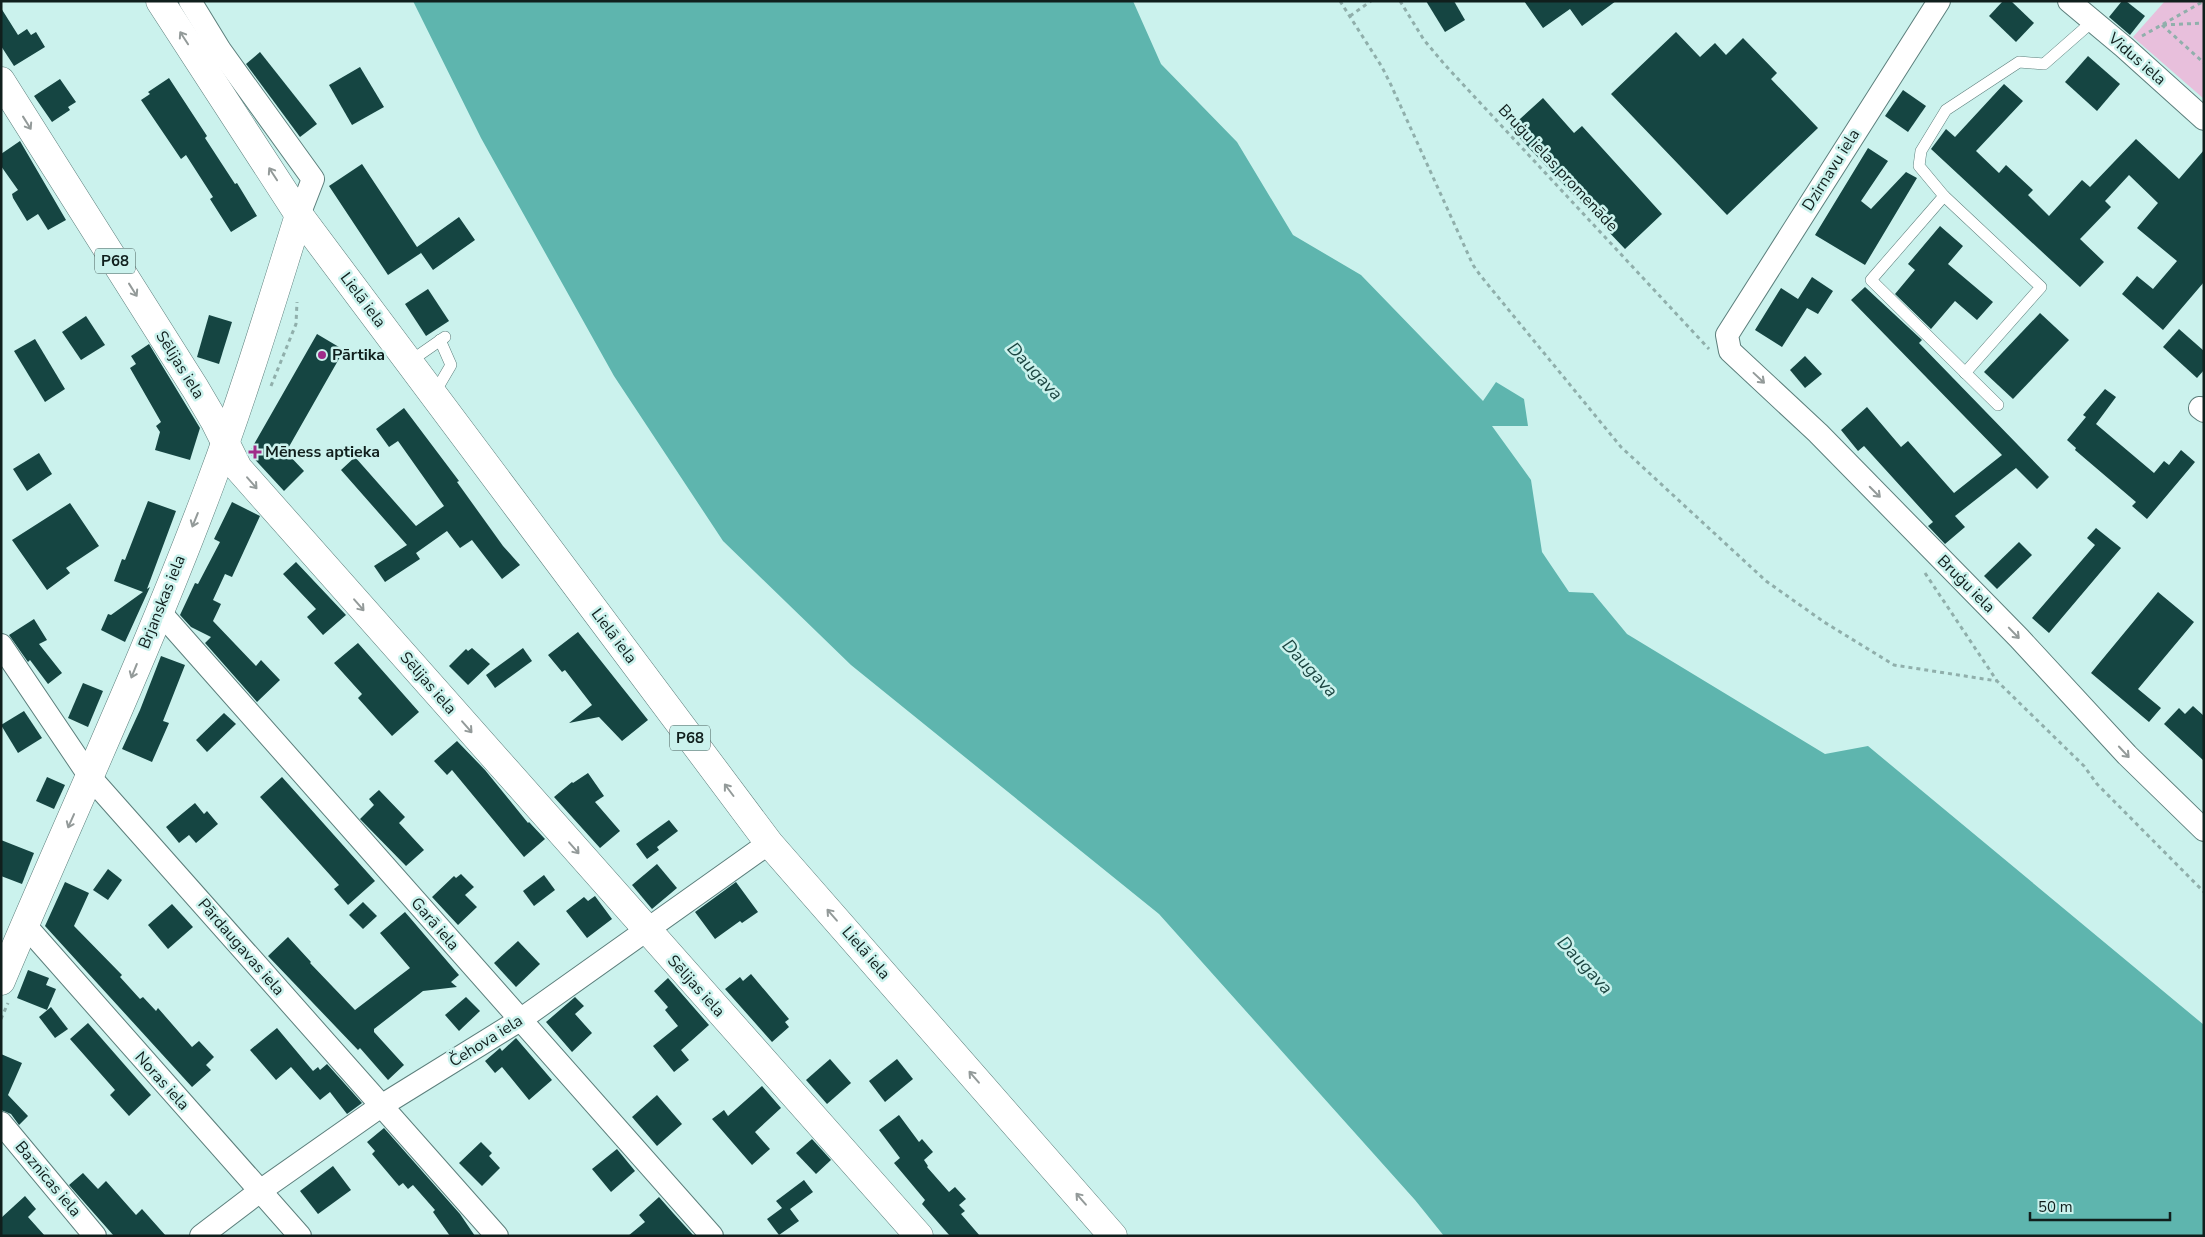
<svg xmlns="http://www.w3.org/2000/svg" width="2205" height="1237" font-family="'Nunito Sans',sans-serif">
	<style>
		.green { fill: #e8bfdc }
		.water { fill: #5eb5ae }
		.building { fill: #154542 }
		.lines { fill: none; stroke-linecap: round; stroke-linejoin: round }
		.service-casing { stroke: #5c7f7c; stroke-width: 12 }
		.minor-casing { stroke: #5c7f7c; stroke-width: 24 }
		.secondary-casing { stroke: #5c7f7c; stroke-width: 29 }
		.primary-casing { stroke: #5c7f7c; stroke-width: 29 }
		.path { stroke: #90afab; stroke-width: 3; stroke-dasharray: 4 4; stroke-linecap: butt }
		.service { stroke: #fff; stroke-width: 11 }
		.minor { stroke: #fff; stroke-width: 22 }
		.secondary { stroke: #fff; stroke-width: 28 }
		.primary { stroke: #fff; stroke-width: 28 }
		.oneway { stroke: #939a99 }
		.poi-dot { fill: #a02d89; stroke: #cbf2ed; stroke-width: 2 }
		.labels { text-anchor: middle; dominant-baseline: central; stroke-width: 5; stroke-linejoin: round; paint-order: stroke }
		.shield { fill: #cbf2ed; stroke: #485e5b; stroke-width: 1 }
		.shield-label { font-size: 15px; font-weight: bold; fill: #101f1d }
		.street-label { font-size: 16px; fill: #101f1d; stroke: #cbf2ed }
		.poi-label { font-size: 16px; font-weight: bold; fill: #101f1d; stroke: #cbf2ed; text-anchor: start }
		.water-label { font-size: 18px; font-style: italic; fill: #1d4642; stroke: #cbf2ed }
	</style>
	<rect width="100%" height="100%" fill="#cbf2ed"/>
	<polygon class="green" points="2165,1 2204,1 2204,99 2133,37"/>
	<polygon class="water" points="413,1 1133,1 1161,64 1237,142 1293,235 1361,275 1483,401 1496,382 1524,399 1528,426 1492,426 1531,480 1542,552 1569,592 1593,593 1627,634 1825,754 1868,746 2204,1025 2204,1236 1444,1236 1415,1200 1159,914 851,665 723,541 614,376 481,138"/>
	<g class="building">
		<polygon points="1426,1 1454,1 1465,20 1445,32"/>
		<polygon points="1524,1 1616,1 1582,26 1570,9 1543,28"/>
		<polygon points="2003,1 2011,1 2034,23 2016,42 1989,16"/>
		<polygon points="2122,1 2126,1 2145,16 2130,35 2109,17"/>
		<polygon points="1,8 18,35 27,29 31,35 36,32 45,47 14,66 1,46"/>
		<polygon points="1676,32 1700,57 1715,43 1726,55 1743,38 1777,73 1771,79 1818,128 1727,215 1611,94"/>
		<polygon points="260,52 317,124 300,137 246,64"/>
		<polygon points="2088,56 2120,84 2097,111 2065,82"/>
		<polygon points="360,67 384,107 352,125 329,85"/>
		<polygon points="169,78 207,136 205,138 235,184 237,183 257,216 231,232 210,199 213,197 186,155 181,159 141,100 150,94 148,92"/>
		<polygon points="60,79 76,102 68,107 70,110 52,122 34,96"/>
		<polygon points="2004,84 2023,101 1976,151 1999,173 2006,165 2033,190 2028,195 2049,216 2082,180 2090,187 2136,139 2179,179 2204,150 2204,282 2163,330 2122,294 2137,276 2153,289 2177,261 2137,228 2158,203 2129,175 2105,201 2111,207 2080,239 2104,262 2080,287 1931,149 1946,129 1955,137"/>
		<polygon points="1903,90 1926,106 1908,132 1885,116"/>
		<polygon points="1543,98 1574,133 1582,126 1662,214 1625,249 1510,128"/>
		<polygon points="20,141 66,220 48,230 38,214 27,221 13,198 12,194 18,190 1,166 1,154"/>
		<polygon points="1868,148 1888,161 1861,201 1871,209 1906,172 1917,178 1865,265 1815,235"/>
		<polygon points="362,164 417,247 459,217 475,240 433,270 419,250 421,253 388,275 329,186"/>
		<polygon points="1940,226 1963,246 1948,264 1993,302 1977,320 1955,301 1931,329 1895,294 1915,270 1908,264"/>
		<polygon points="1812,277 1833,291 1818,314 1807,308 1782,347 1755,330 1781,288 1798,299"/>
		<polygon points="1865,287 1922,340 1919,343 2049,477 2037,489 2016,468 1955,516 1965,527 1945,544 1928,526 1933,522 1864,446 1858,451 1841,430 1867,407 1901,447 1908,441 1954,493 2002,455 1851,300"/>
		<polygon points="428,289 449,321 426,336 405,304"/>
		<polygon points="2040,313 2069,340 2013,399 1984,372"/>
		<polygon points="209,315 232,322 219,364 197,357"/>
		<polygon points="86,316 105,345 81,360 62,332"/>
		<polygon points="2179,329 2204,351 2204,370 2197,378 2163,347"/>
		<polygon points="317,334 344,350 286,452 304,471 284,491 249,453"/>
		<polygon points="35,339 65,389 45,402 14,351"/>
		<polygon points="149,344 200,428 190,460 155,450 160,432 156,426 161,422 130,368 136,364 131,356"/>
		<polygon points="1805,356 1822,374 1805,388 1790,370"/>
		<polygon points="2105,389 2116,397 2096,424 2154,473 2164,461 2169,465 2181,450 2195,462 2147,519 2132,506 2136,502 2075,450 2076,448 2067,440 2086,417 2083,415"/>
		<polygon points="404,408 459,481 457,482 503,546 520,565 502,579 472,540 460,548 447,531 416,553 420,559 385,582 374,566 407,545 341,470 355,457 416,526 444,506 398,441 389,447 376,429"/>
		<polygon points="39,453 52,474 27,491 13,469"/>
		<polygon points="148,501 176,511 147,589 150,587 125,642 101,630 108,614 111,615 143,592 114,581 122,559 125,560"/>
		<polygon points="232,502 260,516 232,577 225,574 213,600 221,604 213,621 256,666 261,660 280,680 257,702 205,643 211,637 191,627 180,615 195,583 198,584 220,542 214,539"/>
		<polygon points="70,503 99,546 66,568 70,573 47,590 12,540"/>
		<polygon points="2096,528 2121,548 2049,633 2032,618 2095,545 2087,538"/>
		<polygon points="2019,542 2032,555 1997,589 1984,576"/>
		<polygon points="296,562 346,615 323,635 307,617 316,609 283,574"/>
		<polygon points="2158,592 2194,622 2138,689 2161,708 2149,722 2091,673"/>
		<polygon points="34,619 47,640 39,644 62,673 48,684 30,660 28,662 9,635"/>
		<polygon points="578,632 648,720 622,741 599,717 569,723 592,705 565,670 562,672 548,655"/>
		<polygon points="358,643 419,712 392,736 358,698 362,694 334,663"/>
		<polygon points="472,648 490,664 468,685 449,666 466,649 468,651"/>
		<polygon points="523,648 532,661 495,688 486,675"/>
		<polygon points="161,656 185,665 163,721 169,723 152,762 122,749 140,710"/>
		<polygon points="83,683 103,691 88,727 68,718"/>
		<polygon points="2193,706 2204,716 2204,761 2164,724 2179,708 2185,714"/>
		<polygon points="24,711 42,738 18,753 1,725"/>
		<polygon points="224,713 236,724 207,752 196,740"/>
		<polygon points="457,741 485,770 528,823 529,822 545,839 524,857 452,770 447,775 434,761"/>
		<polygon points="588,773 604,796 595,802 620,831 600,848 554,797 572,782 573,783"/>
		<polygon points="47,777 65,785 54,809 36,801"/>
		<polygon points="282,777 375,881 348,905 334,889 339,885 260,797"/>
		<polygon points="379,790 405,817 399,823 424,850 406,866 360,819 374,805 369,799"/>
		<polygon points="195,803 204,814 207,811 218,824 196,843 189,835 179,843 166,827"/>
		<polygon points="669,820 678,831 657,847 659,850 647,859 636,844"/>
		<polygon points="1,840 34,853 22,884 1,876"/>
		<polygon points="657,864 677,888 652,909 632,885"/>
		<polygon points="108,869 122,880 108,900 93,890"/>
		<polygon points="461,874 474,887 465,895 477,907 458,925 432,897 454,876 456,878"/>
		<polygon points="544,875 555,890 534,906 523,891"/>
		<polygon points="65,882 89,893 74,926 122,975 120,977 140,999 143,997 156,1011 158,1008 192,1047 199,1041 214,1057 206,1065 211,1070 192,1087 45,926"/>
		<polygon points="736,882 758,912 742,923 740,921 715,939 695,912"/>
		<polygon points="595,896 612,919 587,938 566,911 584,897 588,901"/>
		<polygon points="363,902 377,916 363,929 349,915"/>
		<polygon points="172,904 193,927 168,949 148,925"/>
		<polygon points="405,912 459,975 451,982 457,987 423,991 374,1029 374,1032 404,1065 388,1080 360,1048 358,1050 268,956 288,937 311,962 310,963 355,1010 410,968 380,933"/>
		<polygon points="518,941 540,964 516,987 494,963"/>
		<polygon points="28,970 49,978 46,985 56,989 47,1010 17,998"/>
		<polygon points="751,974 789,1019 785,1022 789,1027 772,1042 725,989 740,977 743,981"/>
		<polygon points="668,978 709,1025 681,1050 689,1060 674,1072 653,1046 678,1026 665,1010 668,1007 654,991"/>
		<polygon points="466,997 480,1011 459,1031 445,1015"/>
		<polygon points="575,997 584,1006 575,1014 592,1033 572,1052 546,1022"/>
		<polygon points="51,1007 68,1029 55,1038 39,1017"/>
		<polygon points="88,1023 151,1095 129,1116 110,1095 115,1090 70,1039"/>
		<polygon points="277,1028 313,1071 318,1067 320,1070 327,1064 362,1103 347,1114 330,1092 320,1100 291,1067 276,1080 250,1050"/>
		<polygon points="516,1038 552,1080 529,1100 502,1067 495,1073 485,1061 500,1048 502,1051"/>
		<polygon points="1,1054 22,1063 8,1095 28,1116 19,1125 11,1114 1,1110"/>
		<polygon points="830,1059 851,1083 827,1104 806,1080"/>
		<polygon points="897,1059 913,1079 885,1102 869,1081"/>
		<polygon points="762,1086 781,1108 755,1132 770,1149 752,1165 712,1119 724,1110 728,1116"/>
		<polygon points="657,1095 682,1124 657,1146 632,1117"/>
		<polygon points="899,1115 919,1142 922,1139 933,1152 924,1160 928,1166 927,1167 949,1192 955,1187 966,1199 959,1205 965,1211 961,1214 980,1236 950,1236 922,1204 925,1200 894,1163 900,1158 879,1130"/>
		<polygon points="384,1128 460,1214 475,1236 450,1236 433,1212 435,1210 413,1185 408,1189 403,1183 399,1186 372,1154 375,1151 367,1142"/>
		<polygon points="812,1139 831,1160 816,1174 796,1153"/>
		<polygon points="481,1142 492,1153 489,1156 500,1168 482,1186 459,1163"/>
		<polygon points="617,1149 635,1171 611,1192 592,1169"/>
		<polygon points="333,1166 351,1190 318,1214 300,1191"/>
		<polygon points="83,1173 98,1189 106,1181 136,1215 142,1209 166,1236 114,1236 69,1185"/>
		<polygon points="804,1180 813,1192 790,1209 799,1221 779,1235 767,1219 782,1208 776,1201"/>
		<polygon points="25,1196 36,1209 28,1217 45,1236 1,1236 1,1218"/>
		<polygon points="659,1197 674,1214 694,1236 628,1236 645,1222 639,1215"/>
	</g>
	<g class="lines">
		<defs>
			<g id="service">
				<polyline points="1944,196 2041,287 1965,373"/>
				<polyline points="409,362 445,337"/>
				<polyline points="434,394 451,365 440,340"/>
				<polyline points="1998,405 1871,280 1944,196 1919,166 1921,151 1946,110 2019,62 2044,64 2093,21"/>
			</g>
			<g id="minor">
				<polyline points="190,1 220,50 313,179 299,215"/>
				<polyline points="1939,1 1727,335 1730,351 1818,433 2019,638 2127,755 2204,830"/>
				<polyline points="2069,1 2124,47 2204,119"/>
				<polyline points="2200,408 2204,411"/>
				<polyline points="159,611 712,1236"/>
				<polyline points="1,645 90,777 497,1236"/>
				<polyline points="25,925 300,1236"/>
				<polyline points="1,1123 95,1236"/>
				<polyline points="201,1236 260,1191 381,1106 520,1020 769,843"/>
			</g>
			<path id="secondary" d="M 1,981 C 71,815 148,651 211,482 C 244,394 271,304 299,215"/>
			<g id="primary">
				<polyline points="160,1 299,215 769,843 1113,1236"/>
				<polyline points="1,81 195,388 215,422 238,468 919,1236"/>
			</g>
		</defs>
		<use href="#service" class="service-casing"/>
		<use href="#minor" class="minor-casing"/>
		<use href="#secondary" class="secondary-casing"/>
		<use href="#primary" class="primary-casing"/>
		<g class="path">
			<polyline points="1340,1 1382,67 1391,85 1473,265 1480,275 1621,447 1766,581 1824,622 1894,665 1997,681 2084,766 2097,784 2204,892"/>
			<polyline points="1400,1 1424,40 1445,65 1709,349"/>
			<polyline points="1350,16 1371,1"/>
			<polyline points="2162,25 2204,63"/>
			<polyline points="2163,25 2204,23"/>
			<polyline points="2142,36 2204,1"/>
			<polyline points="271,386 296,324 297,302"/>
			<polyline points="1925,573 1997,681"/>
			<polyline points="1,1019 8,1003"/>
		</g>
		<use href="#service" class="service"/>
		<use href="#minor" class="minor"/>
		<use href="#secondary" class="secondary"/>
		<use href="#primary" class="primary"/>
	</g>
	<defs><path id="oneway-shaft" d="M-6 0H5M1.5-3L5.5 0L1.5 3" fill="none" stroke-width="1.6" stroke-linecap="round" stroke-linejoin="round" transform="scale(1.25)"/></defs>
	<g class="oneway">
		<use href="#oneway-shaft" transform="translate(184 38) rotate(-123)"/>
		<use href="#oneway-shaft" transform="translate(27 123) rotate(58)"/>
		<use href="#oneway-shaft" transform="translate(273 174) rotate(-123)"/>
		<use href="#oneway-shaft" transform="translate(133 290) rotate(58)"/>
		<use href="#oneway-shaft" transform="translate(1759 378) rotate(43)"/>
		<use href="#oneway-shaft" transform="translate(252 483) rotate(49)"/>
		<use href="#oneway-shaft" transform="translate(1875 492) rotate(45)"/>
		<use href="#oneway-shaft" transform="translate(195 520) rotate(112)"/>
		<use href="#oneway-shaft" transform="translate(359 605) rotate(49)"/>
		<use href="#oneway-shaft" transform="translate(2014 633) rotate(46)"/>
		<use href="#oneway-shaft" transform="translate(134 671) rotate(112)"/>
		<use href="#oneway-shaft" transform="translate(467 727) rotate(49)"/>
		<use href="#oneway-shaft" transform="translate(2124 752) rotate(47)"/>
		<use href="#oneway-shaft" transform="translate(729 790) rotate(-127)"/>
		<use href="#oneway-shaft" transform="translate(71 821) rotate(114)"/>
		<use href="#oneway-shaft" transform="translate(574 848) rotate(49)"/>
		<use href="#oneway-shaft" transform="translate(832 915) rotate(-131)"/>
		<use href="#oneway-shaft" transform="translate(974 1077) rotate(-131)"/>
		<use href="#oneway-shaft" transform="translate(1081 1199) rotate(-131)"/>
	</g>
	<g class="poi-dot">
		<circle cx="322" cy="355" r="5"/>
		<path d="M252.5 444.5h5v5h5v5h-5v5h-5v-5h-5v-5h5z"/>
	</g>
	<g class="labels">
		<g class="shield">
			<rect x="95" y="248.5" width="40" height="25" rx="4"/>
			<rect x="670" y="725.5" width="40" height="25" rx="4"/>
		</g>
		<g class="shield-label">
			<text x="115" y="261">P68</text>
			<text x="690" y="738">P68</text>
		</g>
		<g class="street-label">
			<text transform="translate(2137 59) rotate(41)">Vidus iela</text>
			<text transform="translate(1558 168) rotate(47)">Bruģu ielas promenāde</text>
			<text transform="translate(1831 170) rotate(-58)">Dzirnavu iela</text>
			<text transform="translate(363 300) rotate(53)">Lielā iela</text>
			<text transform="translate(180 365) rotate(58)">Sēlijas iela</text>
			<text transform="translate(1966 584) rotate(45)">Bruģu iela</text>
			<text transform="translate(162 602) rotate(-68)">Brjanskas iela</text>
			<text transform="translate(614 636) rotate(53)">Lielā iela</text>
			<text transform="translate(428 683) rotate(49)">Sēlijas iela</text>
			<text transform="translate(435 924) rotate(49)">Garā iela</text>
			<text transform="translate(241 947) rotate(49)">Pārdaugavas iela</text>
			<text transform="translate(866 953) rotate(49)">Lielā iela</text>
			<text transform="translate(696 986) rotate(48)">Sēlijas iela</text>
			<text transform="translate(486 1041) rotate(-32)">Čehova iela</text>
			<text transform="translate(162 1081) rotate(48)">Noras iela</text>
			<text transform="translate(48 1179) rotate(50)">Baznīcas iela</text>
		</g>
		<g class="poi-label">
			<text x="332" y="355">Pārtika</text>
			<text x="265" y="452">Mēness aptieka</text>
		</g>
		<g class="water-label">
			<text transform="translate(1035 371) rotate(47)">Daugava</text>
			<text transform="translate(1310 668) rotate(47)">Daugava</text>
			<text transform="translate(1585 965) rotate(47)">Daugava</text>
		</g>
	</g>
	<rect width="2205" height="1237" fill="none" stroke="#101f1d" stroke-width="5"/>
	<path d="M2030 1212v8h140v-8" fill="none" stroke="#101f1d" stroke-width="2.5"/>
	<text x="2038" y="1212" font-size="15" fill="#101f1d" stroke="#cbf2ed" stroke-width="4" paint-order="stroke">50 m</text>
</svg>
